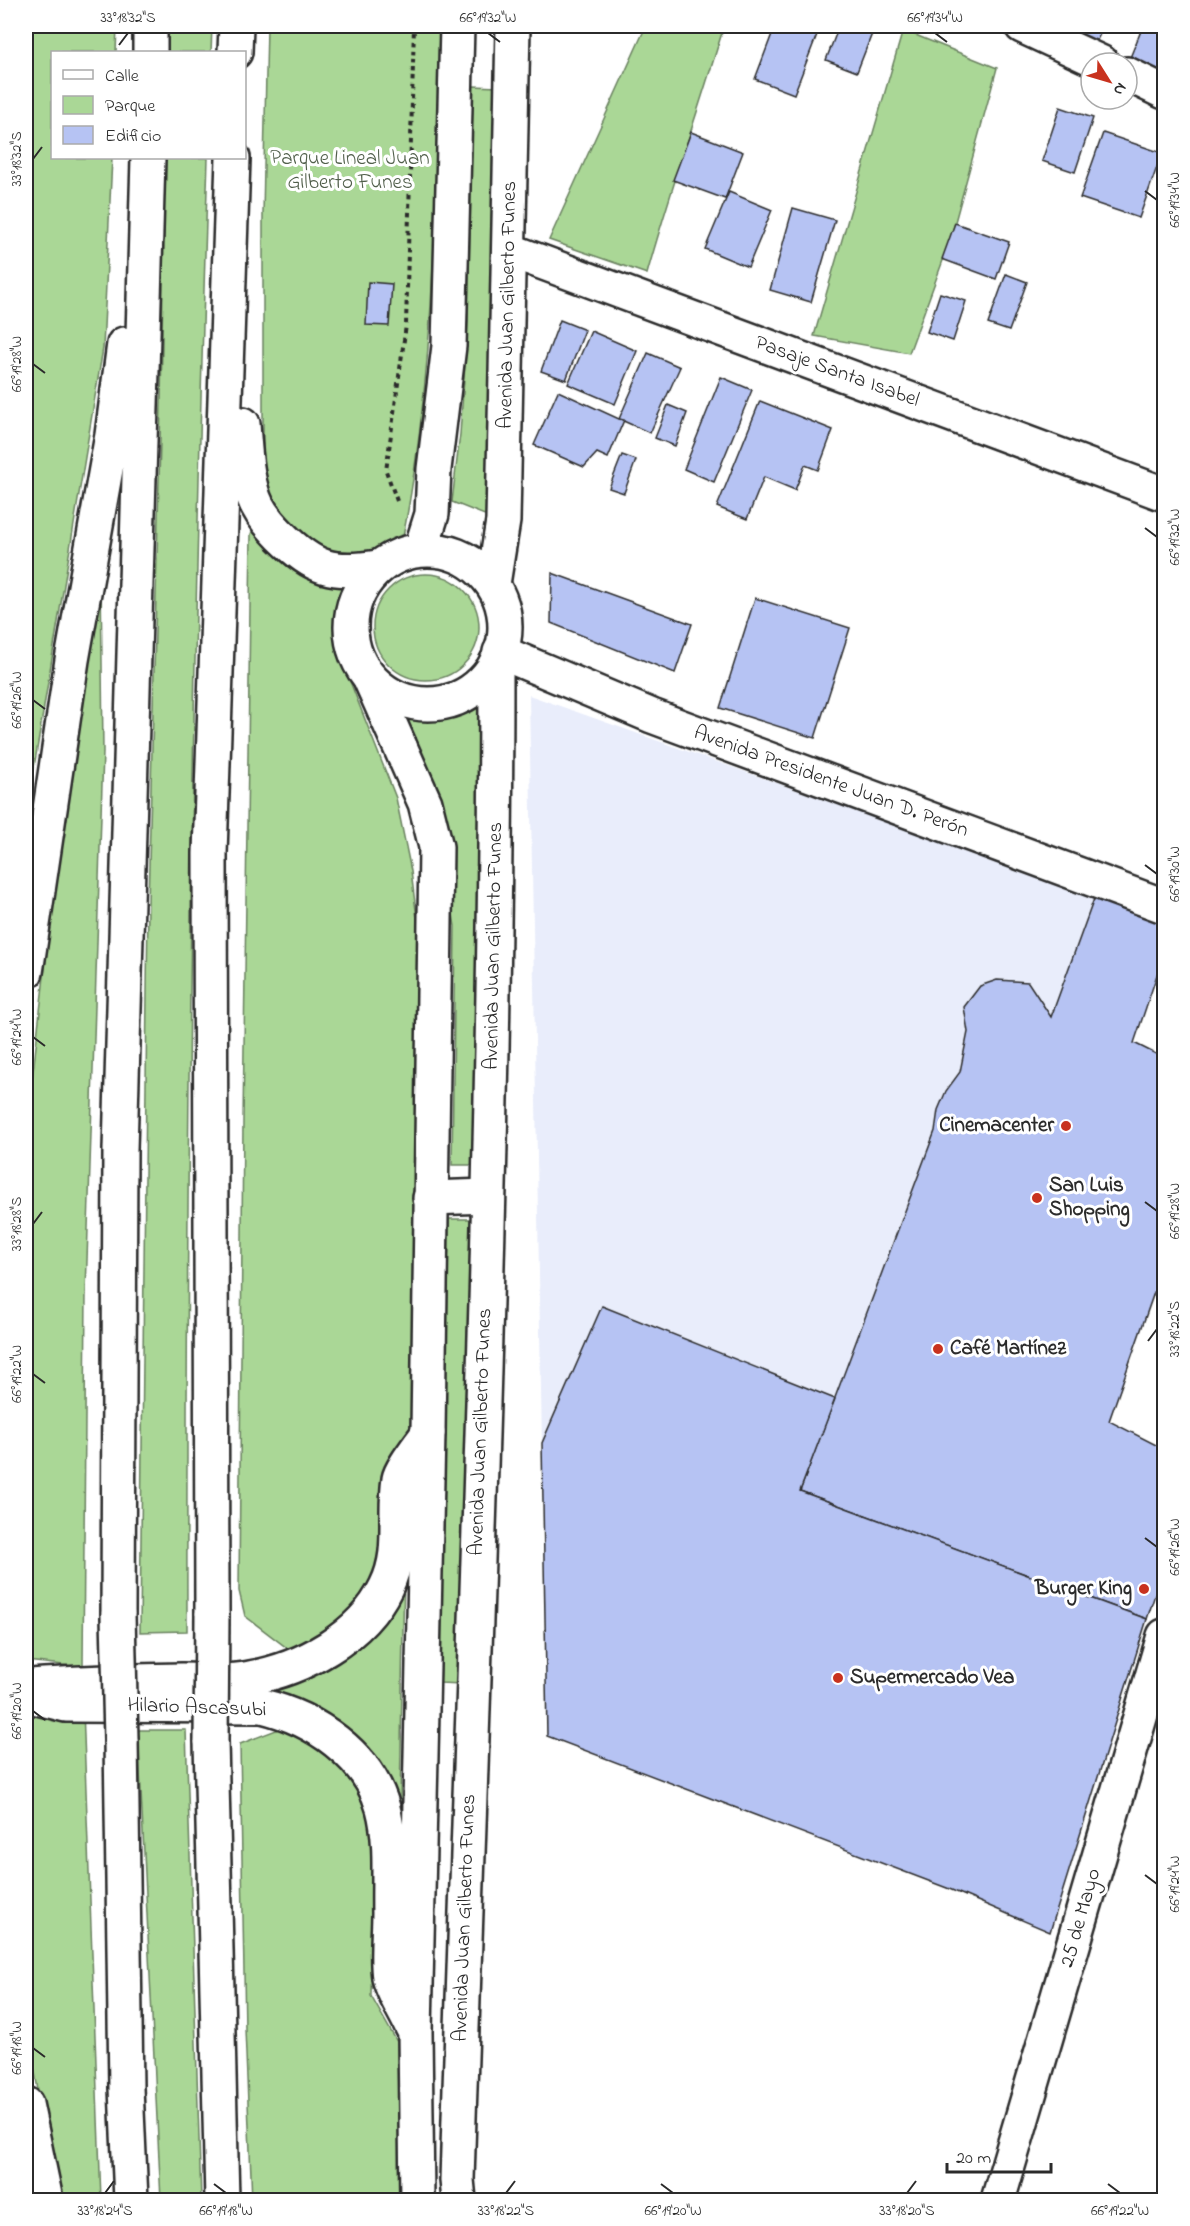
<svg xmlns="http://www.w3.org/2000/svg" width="1190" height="2226" font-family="'Indie Flower',sans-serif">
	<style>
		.built { fill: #e9edfb }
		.green { fill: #aad796; stroke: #6a8160; stroke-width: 1.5 }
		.building { fill: #b6c3f3; stroke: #2b2b2b; stroke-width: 1.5 }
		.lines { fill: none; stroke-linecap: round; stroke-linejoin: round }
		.minor-casing { stroke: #2b2b2b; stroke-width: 38 }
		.highway-casing { stroke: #2b2b2b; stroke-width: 38 }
		.path { stroke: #2b2b2b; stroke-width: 4; stroke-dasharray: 4.5 4.5; stroke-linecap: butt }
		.minor { stroke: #fff; stroke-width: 33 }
		.highway { stroke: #fff; stroke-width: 33 }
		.highway-bridge-casing { stroke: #2b2b2b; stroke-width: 38; stroke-linecap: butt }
		.highway-bridge { stroke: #fff; stroke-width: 33 }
		.ticks { fill: none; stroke: #2b2b2b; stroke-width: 2 }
		.poi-dot { fill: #c8321e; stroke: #fff; stroke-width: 2 }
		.labels { text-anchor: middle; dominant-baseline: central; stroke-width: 6; stroke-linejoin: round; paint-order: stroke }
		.park-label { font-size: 21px; fill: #515f4b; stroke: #fff }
		.street-label { font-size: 21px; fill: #2b2b2b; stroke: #fff }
		.poi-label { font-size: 21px; font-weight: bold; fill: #2b2b2b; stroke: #fff; text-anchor: start }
		.neatline { fill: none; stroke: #2b2b2b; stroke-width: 2 }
		.ticks-label { font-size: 15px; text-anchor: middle; fill: #2b2b2b }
	</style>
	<rect width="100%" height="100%" fill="#fff"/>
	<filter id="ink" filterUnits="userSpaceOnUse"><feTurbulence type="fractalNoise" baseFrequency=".0167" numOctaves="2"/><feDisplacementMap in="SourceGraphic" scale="12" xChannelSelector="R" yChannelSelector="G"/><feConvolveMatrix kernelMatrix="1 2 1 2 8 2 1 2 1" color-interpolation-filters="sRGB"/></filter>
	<g filter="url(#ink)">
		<polygon class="built" points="529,695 1095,896 1164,923 1164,954 1134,1043 1164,1058 1164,1264 1109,1421 1164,1449 1164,1567 1050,1932 947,1888 547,1736"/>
		<g class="green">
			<polygon points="26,26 117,26 116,52 52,52 52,158 112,158 103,348 26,816"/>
			<polygon points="167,26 212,26 211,52 166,52"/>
			<path d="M 267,26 L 439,26 C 436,197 436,369 403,537 L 393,549 L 378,556 L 338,554 L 308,544 L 268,498 L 263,449 L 263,214 Z"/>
			<path d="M 646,26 L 724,26 C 699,109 670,191 647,274 L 549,240 Z"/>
			<polygon points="903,30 997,68 949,244 909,353 814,336"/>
			<polygon points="473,86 497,87 487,516 452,502 460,434 468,323"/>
			<path d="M 165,158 L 208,158 C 192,648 186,1140 187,1631 L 140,1632 L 148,903 L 161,403 Z"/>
			<polygon points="254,527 317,580 346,588 340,601 336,625 342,661 396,798 411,871 418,927 419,991 411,1437 382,1564 348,1623 295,1654 245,1616 239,1591 243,1121 251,534"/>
			<circle cx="426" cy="627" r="53"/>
			<polygon points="101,575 103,752 86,1292 83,1667 26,1661 26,1133 71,742"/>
			<path d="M 484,699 L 473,1165 L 452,1165 L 455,926 L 445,867 L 402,714 C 437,722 454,721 484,699 Z"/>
			<polygon points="449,1219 471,1219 462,1684 440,1683"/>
			<polygon points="404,1571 400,1805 243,1693 277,1684"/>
			<polygon points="83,1709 101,2200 63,2200 39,2096 26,2019 26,1714"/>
			<polygon points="284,1727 307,1736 333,1758 358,1786 371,1823 373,1870 371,1996 397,2042 400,2200 252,2200 245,2029 240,1744"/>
			<polygon points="138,1730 186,1730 201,2200 161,2200"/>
		</g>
		<g class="building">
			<polygon points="775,26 801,26 818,32 794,94 755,79"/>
			<polygon points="839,26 875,26 857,72 826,60"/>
			<polygon points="1047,26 1104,26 1094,46"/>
			<polygon points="1143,26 1164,26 1164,57 1158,72 1129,60"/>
			<polygon points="1060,107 1093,118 1075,172 1042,161"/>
			<polygon points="691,132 743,152 725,199 673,180"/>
			<polygon points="1103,133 1162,153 1139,218 1080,198"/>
			<polygon points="729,192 772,210 748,267 705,249"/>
			<polygon points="793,208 835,220 811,302 770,290"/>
			<polygon points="955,223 1009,242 996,279 942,259"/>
			<polygon points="1006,274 1027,282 1009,331 988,324"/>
			<polygon points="368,282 392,284 389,326 366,325"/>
			<polygon points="940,293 966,301 953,341 927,332"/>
			<polygon points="560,320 585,330 566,380 541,371"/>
			<polygon points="591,331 637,351 615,404 568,384"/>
			<polygon points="648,353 680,367 650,433 619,419"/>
			<polygon points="721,377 752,390 714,482 684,469"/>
			<polygon points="558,391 619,419 624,420 608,458 597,453 584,467 534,445"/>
			<polygon points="760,401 833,430 818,470 805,465 795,490 764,477 747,519 717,507"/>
			<polygon points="668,405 687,413 675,446 655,438"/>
			<polygon points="622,455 636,460 624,493 609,488"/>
			<polygon points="552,573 692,624 675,673 551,623"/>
			<polygon points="755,598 850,628 815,738 720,708"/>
			<polygon points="1095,896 1164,923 1164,954 1134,1043 1164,1058 1164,1264 1109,1421 1164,1449 1164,1567 1147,1619 800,1491 935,1131 938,1110 946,1091 960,1072 968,1032 964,1007 980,986 997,980 1028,982 1051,1017"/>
			<polygon points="602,1306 835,1399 800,1491 1147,1619 1050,1932 947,1888 547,1736 542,1443"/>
		</g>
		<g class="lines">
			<defs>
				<g id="minor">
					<polyline points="1022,26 1102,63"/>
					<polyline points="1127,74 1164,92"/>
					<polyline points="509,250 1164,494"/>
					<polyline points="421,549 432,514 434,469 449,346 457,26"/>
					<circle cx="428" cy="627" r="77"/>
					<polyline points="493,584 503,521 513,26"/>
					<polyline points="500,652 652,716 1164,906"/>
					<polyline points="371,681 425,803 436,847 428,1433 415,2032 417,2200"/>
					<polyline points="430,1198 488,1196"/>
					<path d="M 31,1686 C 81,1682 131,1681 182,1680 C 204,1680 229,1683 250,1678 C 302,1669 362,1637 386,1587 C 404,1551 393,1517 399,1479 C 401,1468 421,1444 428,1433"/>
					<path d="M 26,1695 L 66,1705 L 262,1706 C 313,1718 368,1754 383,1808 C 392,1841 388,1879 389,1913 C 389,1931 386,1960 389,1977 C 392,1992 406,2013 412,2027"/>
					<path d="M 459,2200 L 457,2180 C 473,1674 496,1169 496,663"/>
					<polyline points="998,2200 1164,1636"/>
				</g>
				<g id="highway">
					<polyline points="150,52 150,26"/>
					<polyline points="235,52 236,26"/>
					<path d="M 243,424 C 245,450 246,474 254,498 C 259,512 271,526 281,536 C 314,569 332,574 378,567"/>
					<polyline points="26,972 72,660 112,435 124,344"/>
					<polyline points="118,1615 120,1150 148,158"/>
					<polyline points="212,1615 210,854 233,158"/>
					<polyline points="121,1740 126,2088 131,2200"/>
					<polyline points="211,1741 222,2200"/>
					<polyline points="26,2104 46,2200"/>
				</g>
			</defs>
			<use href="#minor" class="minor-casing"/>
			<use href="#highway" class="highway-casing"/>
			<polyline class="path" points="397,501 386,471 406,325 414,26"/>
			<use href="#minor" class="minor"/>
			<use href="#highway" class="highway"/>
			<defs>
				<g id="highway-bridge">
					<polyline points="118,1615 121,1740"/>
					<polyline points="211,1741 212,1615"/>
				</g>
			</defs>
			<use href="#highway-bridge" class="highway-bridge-casing"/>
			<use href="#highway-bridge" class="highway-bridge"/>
		</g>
	</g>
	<path class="ticks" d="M 488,33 L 500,42M 935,33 L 947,42M 119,45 L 128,33M 33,159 L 42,147M 1145,191 L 1157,200M 33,364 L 45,373M 1145,528 L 1157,537M 33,700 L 45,709M 1145,865 L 1157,874M 33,1037 L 45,1046M 1145,1202 L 1157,1211M 33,1224 L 42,1212M 1148,1341 L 1157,1329M 33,1374 L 45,1383M 1145,1538 L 1157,1547M 33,1711 L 45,1720M 1145,1875 L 1157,1884M 33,2048 L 45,2057M 214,2184 L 226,2193M 661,2184 L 673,2193M 1108,2184 L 1120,2193M 105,2193 L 114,2181M 506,2193 L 515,2181M 907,2193 L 916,2181"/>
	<g class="poi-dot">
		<circle cx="1066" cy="1126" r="6"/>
		<circle cx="1037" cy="1198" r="6"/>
		<circle cx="938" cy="1349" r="6"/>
		<circle cx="1144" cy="1589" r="6"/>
		<circle cx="838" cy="1678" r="6"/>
	</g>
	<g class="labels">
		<g class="park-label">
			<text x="350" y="159">Parque Lineal Juan<tspan x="350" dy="24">Gilberto Funes</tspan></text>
		</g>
		<g class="street-label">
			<text transform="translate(508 305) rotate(-89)">Avenida Juan Gilberto Funes</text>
			<text transform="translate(837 372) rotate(20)">Pasaje Santa Isabel</text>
			<text transform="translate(831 782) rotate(20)">Avenida Presidente Juan D. Perón</text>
			<text transform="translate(494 946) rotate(-89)">Avenida Juan Gilberto Funes</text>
			<text transform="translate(481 1432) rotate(-88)">Avenida Juan Gilberto Funes</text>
			<text transform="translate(197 1708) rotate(2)">Hilario Ascasubi</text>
			<text transform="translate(465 1918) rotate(-88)">Avenida Juan Gilberto Funes</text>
			<text transform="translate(1081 1918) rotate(-74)">25 de Mayo</text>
		</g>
		<g class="poi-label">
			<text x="1054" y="1126" text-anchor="end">Cinemacenter</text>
			<text x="1049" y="1186">San Luis<tspan x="1049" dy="24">Shopping</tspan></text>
			<text x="950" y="1349">Café Martínez</text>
			<text x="1132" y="1589" text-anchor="end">Burger King</text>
			<text x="850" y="1678">Supermercado Vea</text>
		</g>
	</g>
	<rect width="1190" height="2226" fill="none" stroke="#fff" stroke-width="66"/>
	<rect x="51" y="51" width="195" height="108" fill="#ffffff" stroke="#aaaaaa" stroke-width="1.5"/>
	<rect x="63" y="70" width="30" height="9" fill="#ffffff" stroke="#aaaaaa" stroke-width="1.5"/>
	<text x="105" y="81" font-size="18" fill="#2b2b2b">Calle</text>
	<rect x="63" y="96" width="30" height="18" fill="#aad796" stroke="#aaaaaa" stroke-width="1.5"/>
	<text x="105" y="111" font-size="18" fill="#2b2b2b">Parque</text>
	<rect x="63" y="126" width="30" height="18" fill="#b6c3f3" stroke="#aaaaaa" stroke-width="1.5"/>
	<text x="105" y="141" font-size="18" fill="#2b2b2b">Edificio</text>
	<g transform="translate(1109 81) rotate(127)"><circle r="28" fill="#ffffff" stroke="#aaaaaa" stroke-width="1.5"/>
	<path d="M0-4.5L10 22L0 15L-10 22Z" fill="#c8321e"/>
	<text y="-9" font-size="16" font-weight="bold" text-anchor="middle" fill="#2b2b2b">N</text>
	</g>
	<path d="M947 2163v9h104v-9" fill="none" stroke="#2b2b2b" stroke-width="3"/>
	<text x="956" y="2163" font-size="18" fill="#2b2b2b" stroke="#ffffff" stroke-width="4.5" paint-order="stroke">20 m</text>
	<rect x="33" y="33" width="1124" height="2160" class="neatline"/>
	<g class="ticks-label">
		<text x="128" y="22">33°18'32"S</text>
		<text x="488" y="22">66°19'32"W</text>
		<text x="935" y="22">66°19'34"W</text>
		<text transform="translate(16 159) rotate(-90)" y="5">33°18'32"S</text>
		<text transform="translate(1174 200) rotate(-90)" y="5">66°19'34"W</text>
		<text transform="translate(16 364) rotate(-90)" y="5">66°19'28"W</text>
		<text transform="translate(1174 537) rotate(-90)" y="5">66°19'32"W</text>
		<text transform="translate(16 700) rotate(-90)" y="5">66°19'26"W</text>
		<text transform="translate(1174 874) rotate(-90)" y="5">66°19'30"W</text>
		<text transform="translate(16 1037) rotate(-90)" y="5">66°19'24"W</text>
		<text transform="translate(1174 1211) rotate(-90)" y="5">66°19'28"W</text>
		<text transform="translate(16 1224) rotate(-90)" y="5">33°18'28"S</text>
		<text transform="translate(1174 1329) rotate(-90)" y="5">33°18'22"S</text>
		<text transform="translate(16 1374) rotate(-90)" y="5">66°19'22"W</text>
		<text transform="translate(1174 1547) rotate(-90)" y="5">66°19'26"W</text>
		<text transform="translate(16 1711) rotate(-90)" y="5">66°19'20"W</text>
		<text transform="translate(1174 1884) rotate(-90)" y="5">66°19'24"W</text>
		<text transform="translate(16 2048) rotate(-90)" y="5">66°19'18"W</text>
		<text x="105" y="2215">33°18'24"S</text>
		<text x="226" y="2215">66°19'18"W</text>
		<text x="506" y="2215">33°18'22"S</text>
		<text x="673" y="2215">66°19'20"W</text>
		<text x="907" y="2215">33°18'20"S</text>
		<text x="1120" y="2215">66°19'22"W</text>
	</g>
</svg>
